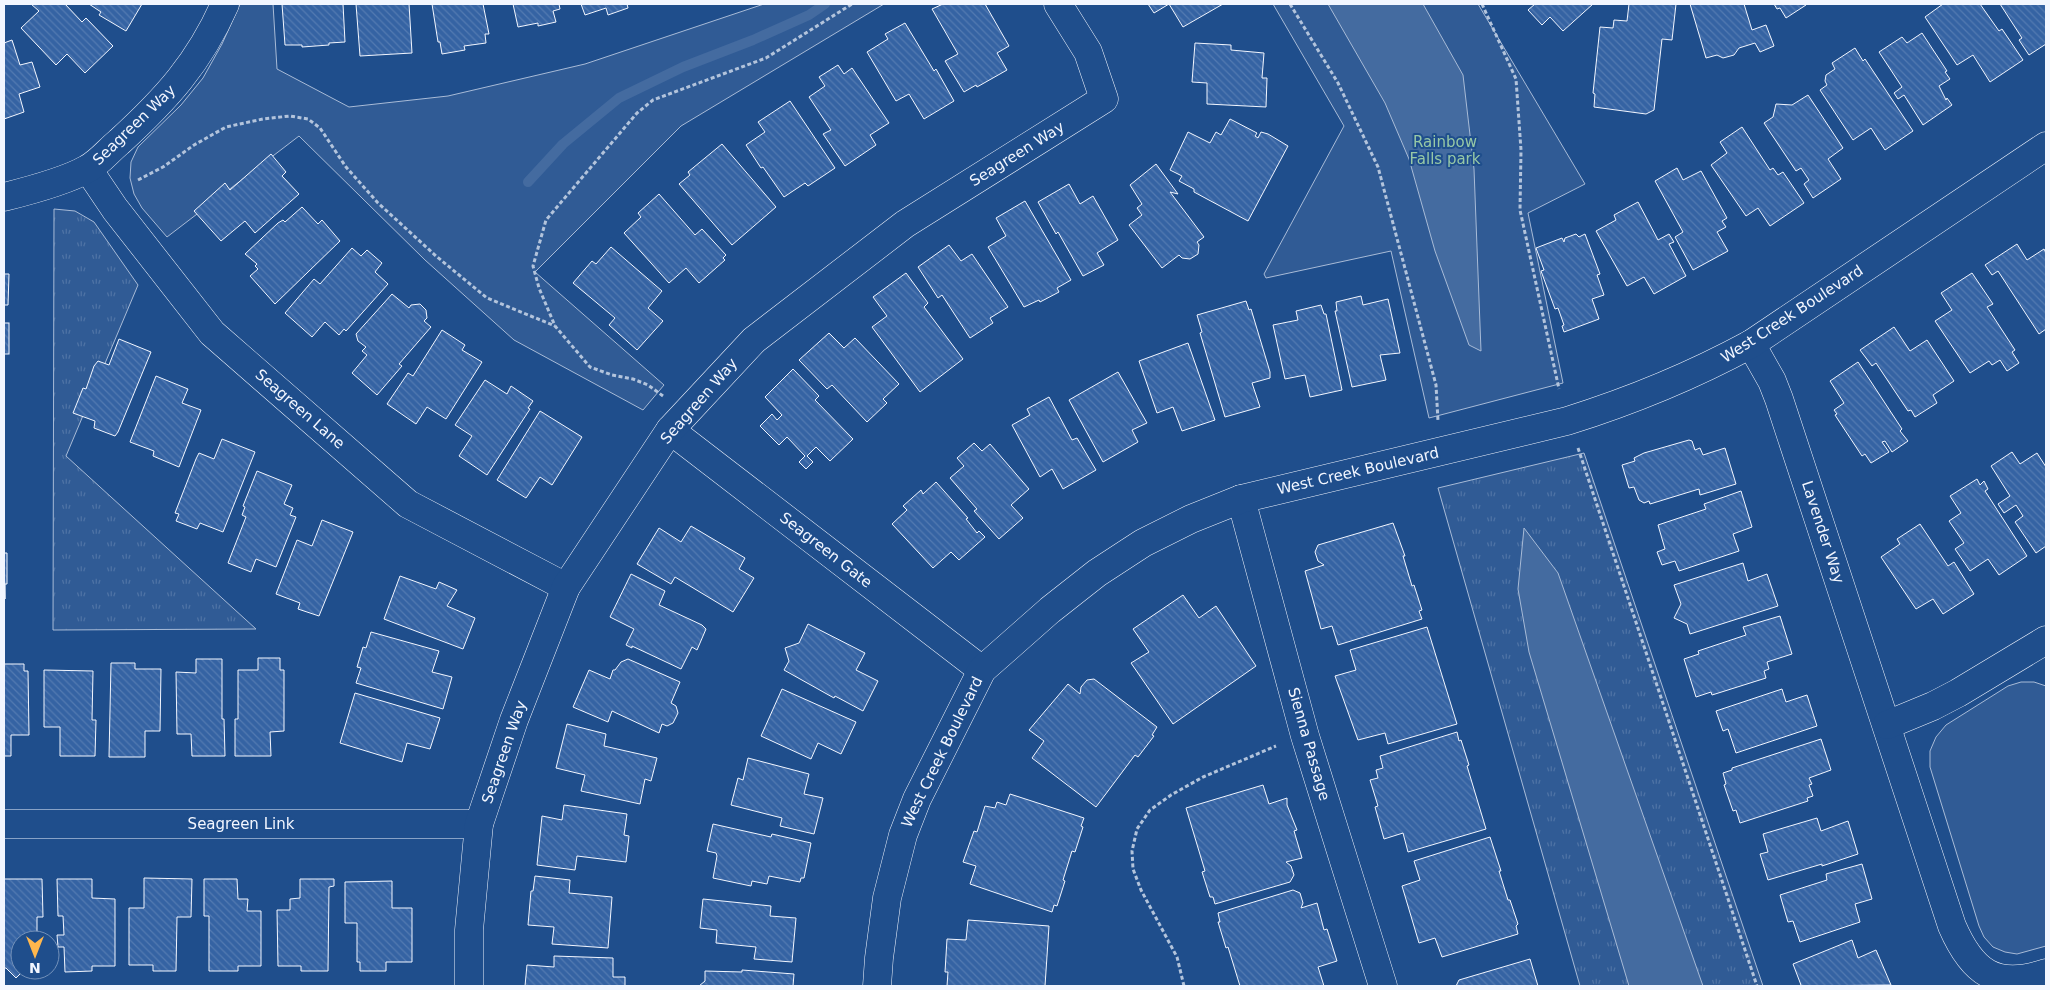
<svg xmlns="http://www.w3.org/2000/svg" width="2050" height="990" font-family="'DejaVu Sans',sans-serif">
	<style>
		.grass { fill: url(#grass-tufts); stroke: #a8bbd7 }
		.built { fill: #305b95; stroke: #a8bbd7 }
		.water { fill: #446ba0; stroke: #a8bbd7 }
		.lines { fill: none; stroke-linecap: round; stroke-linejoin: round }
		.stream { stroke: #446ba0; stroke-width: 10 }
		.building { fill: url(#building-back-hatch); stroke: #f2f6ff }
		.minor-casing { stroke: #f2f6ff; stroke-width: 29 }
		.path { stroke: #b3c4dc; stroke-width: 3; stroke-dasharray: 4 2.5; stroke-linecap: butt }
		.minor { stroke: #1f4e8c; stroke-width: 28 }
		.labels { text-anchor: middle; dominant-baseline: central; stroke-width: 4; stroke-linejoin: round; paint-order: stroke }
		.street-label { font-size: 15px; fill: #f2f6ff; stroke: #1f4e8c }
		.park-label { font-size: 15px; fill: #97c8a6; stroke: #1f4e8c }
	</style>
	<defs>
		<pattern id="grass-tufts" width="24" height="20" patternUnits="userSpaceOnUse" patternTransform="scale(1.25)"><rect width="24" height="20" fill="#305b95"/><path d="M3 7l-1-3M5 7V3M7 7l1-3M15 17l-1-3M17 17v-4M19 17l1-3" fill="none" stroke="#4e73a5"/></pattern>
		<pattern id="building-back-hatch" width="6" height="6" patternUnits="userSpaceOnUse" patternTransform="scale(1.25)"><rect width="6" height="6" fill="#3563a3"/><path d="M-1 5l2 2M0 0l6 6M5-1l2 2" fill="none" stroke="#537ab1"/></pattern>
	</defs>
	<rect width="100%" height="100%" fill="#1f4e8c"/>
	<g class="grass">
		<polygon points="54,209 75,211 94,222 138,285 66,456 256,629 53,630"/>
		<polygon points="1584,453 1763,986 1580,986 1438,488"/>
	</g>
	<g class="built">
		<polygon points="240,4 273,4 277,69 349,107 448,96 585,64 764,4 884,4 681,126 535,272 664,385 643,410 514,340 425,260 299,136 167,237 142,208 134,194 130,178 131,162 138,147 181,105 203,78 222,44"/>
		<polygon points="1273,4 1478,4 1585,184 1528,213 1563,383 1429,418 1391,251 1266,278 1264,274 1344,126"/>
		<polygon points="2021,682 2034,682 2046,686 2046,946 2017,954 2005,952 1993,947 1984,937 1979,926 1930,767 1930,751 1936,737 1946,725 2008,686"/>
	</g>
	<g class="water">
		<polygon points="1328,4 1423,4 1463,75 1474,169 1481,351 1469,345 1435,251 1409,159 1385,103"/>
		<polygon points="1524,528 1558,573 1703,986 1629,986 1529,652 1518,589"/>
	</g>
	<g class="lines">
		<polyline class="stream" points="528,182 563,144 619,98 683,67 753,40 809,15 825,4"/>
	</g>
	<g class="building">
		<polygon points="31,4 65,4 82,22 86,18 113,46 85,73 67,54 56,65 21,28 39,11"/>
		<polygon points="89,4 142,4 126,31 99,15 101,12"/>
		<polygon points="282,4 343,4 345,42 329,43 329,45 302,47 302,45 285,45"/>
		<polygon points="356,4 409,4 412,53 360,56"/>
		<polygon points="432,4 483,4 489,34 485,34 486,43 464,46 465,50 442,54 440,42 438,42"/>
		<polygon points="513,4 559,4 560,9 553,11 556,22 538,26 538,23 518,27"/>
		<polygon points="581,4 627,4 628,8 608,15 606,8 585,15"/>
		<polygon points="943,4 985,4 1009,46 997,53 1007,70 977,87 976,85 964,92 945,61 958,54 932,9"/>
		<polygon points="1148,4 1223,4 1183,27 1169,4 1154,13"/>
		<polygon points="1535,4 1593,4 1563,31 1550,17 1542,25 1528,10"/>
		<polygon points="1629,4 1676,4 1672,40 1662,39 1654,110 1646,114 1594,107 1595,94 1593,93 1600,27 1613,28 1614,20 1627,21"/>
		<polygon points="1690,4 1744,4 1752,30 1766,25 1774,46 1760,52 1755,43 1739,48 1734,55 1723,58 1717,55 1706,58"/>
		<polygon points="1774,4 1805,4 1806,5 1786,18 1780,8 1777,9"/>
		<polygon points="1943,4 1980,4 1999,31 2002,29 2023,60 1990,82 1973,55 1957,65 1925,17"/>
		<polygon points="2000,4 2046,4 2046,44 2029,55 2019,40 2022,38"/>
		<polygon points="905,23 934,71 936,69 954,101 924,119 909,94 896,101 867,52 888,39 885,34"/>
		<polygon points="1922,33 1947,71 1945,72 1950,79 1939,86 1946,100 1947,98 1952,105 1923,125 1904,95 1898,99 1894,93 1902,87 1879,52 1902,37 1907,43"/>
		<polygon points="12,40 20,65 32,62 40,87 19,94 24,112 4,119 4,43"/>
		<polygon points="1195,43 1231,45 1231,50 1264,53 1262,78 1267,78 1266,107 1207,104 1207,83 1192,82"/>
		<polygon points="1855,48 1863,61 1865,59 1913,131 1885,150 1871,128 1853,140 1820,90 1827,85 1825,81 1826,75 1835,69 1832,63"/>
		<polygon points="838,65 844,74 852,68 889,123 870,135 876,145 845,166 823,134 831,130 809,97 825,86 819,77"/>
		<polygon points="1808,95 1843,148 1828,159 1841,179 1813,198 1804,184 1809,180 1801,168 1796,171 1764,123 1773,117 1776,104 1792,105"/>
		<polygon points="790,101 835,168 808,186 805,183 784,197 763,167 761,168 746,145 765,132 758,122"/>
		<polygon points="1230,119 1257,133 1255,136 1258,138 1261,132 1268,134 1288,146 1248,221 1194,192 1194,189 1179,181 1182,176 1170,170 1188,132 1210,143 1216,132 1221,135"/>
		<polygon points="1742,127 1770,170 1773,168 1778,175 1783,172 1804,203 1770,226 1758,208 1746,216 1711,165 1727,153 1720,142"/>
		<polygon points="722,144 776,207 732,245 679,184 690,175 688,172"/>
		<polygon points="271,154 286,172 282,176 299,194 255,233 245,221 221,241 194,211 225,183 230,190"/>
		<polygon points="1156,164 1178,194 1170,192 1204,237 1197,242 1199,245 1198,254 1190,259 1182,258 1179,255 1162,268 1129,225 1142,215 1137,208 1142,204 1130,185"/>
		<polygon points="1677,168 1683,180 1701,171 1727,218 1722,221 1726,227 1717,232 1728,251 1693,270 1675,237 1683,232 1655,181"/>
		<polygon points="1069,184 1080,204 1093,196 1118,240 1097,253 1104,265 1083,276 1058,232 1056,234 1038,202"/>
		<polygon points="659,194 695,235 702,229 726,255 723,258 725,260 699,283 686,268 669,283 624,233 641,217 638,213"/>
		<polygon points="1025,201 1071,280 1057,288 1059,292 1040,302 1039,300 1024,307 988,247 1006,236 996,218"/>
		<polygon points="1638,202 1658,240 1669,234 1674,242 1669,244 1686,276 1654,294 1644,277 1627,286 1596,231 1616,220 1614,215"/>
		<polygon points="302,207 318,224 322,220 340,241 275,304 250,276 258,269 255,266 257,264 245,254 278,223 283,220 285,222"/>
		<polygon points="1576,234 1579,237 1585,234 1600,274 1597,275 1604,295 1592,299 1599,319 1564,332 1562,326 1564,325 1558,308 1555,309 1541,271 1544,270 1536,248 1562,238 1564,242 1565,238"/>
		<polygon points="2017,244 2027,260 2044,249 2046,253 2046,329 2039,334 1998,271 1992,275 1985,265"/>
		<polygon points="949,245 961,261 972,254 1008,307 990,318 993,323 970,338 942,295 938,298 918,267"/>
		<polygon points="611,247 662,291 648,308 663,321 637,350 609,325 615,318 573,283 592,261 596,264"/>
		<polygon points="352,248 361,256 367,250 382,263 375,272 388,284 346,331 344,329 339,335 325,322 312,337 285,313 314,279 320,284"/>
		<polygon points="906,273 928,303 924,307 963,359 920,392 872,327 887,316 873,297"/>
		<polygon points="1972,273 1993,304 1987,307 2015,350 2012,352 2019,363 2007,371 2000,360 1992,365 1989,361 1970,373 1935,321 1952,310 1941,293"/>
		<polygon points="4,274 9,274 8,305 4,305"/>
		<polygon points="392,294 409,308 411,305 420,304 426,310 427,318 424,321 431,327 399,364 402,366 377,395 352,373 367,355 362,351 366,347 358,341 356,334"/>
		<polygon points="1361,296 1363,305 1388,299 1400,353 1380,355 1386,380 1352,387 1335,311 1337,311 1336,302"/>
		<polygon points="1246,301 1249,310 1251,309 1270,372 1270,378 1252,383 1260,407 1225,417 1200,333 1202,332 1197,315"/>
		<polygon points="1321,305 1324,314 1326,314 1342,390 1310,397 1305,375 1285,379 1273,325 1298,320 1296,311"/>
		<rect x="4" y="323" width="5" height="31"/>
		<polygon points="1894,327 1910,351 1927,340 1954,381 1933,395 1937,403 1915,417 1911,410 1908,411 1876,363 1872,366 1860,350"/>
		<polygon points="442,330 465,345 462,350 482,362 446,419 427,407 416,424 387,404 408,373 413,376"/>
		<polygon points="829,333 844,348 855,338 899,384 883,399 887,403 867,422 832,385 827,389 799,360"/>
		<polygon points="119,339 151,352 118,432 115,436 94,428 95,421 73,413 83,388 86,389 94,366 98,361 109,365"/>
		<polygon points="1188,343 1215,420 1182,431 1173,407 1157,413 1139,361"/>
		<polygon points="1858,362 1902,429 1900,431 1908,441 1892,452 1885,441 1882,442 1889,452 1871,463 1865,454 1862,456 1835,415 1837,414 1834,410 1844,403 1830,381"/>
		<polygon points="793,369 819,396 815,400 853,439 830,461 816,447 807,456 813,462 806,469 799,462 805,456 787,437 779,445 760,426 772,414 777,420 782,415 765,397"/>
		<polygon points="1118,372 1147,423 1132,430 1138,442 1103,462 1069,400"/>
		<polygon points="156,376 188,389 182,403 201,410 179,467 153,456 154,451 130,442"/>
		<polygon points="485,380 507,394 511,386 533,401 528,408 530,409 487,475 459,456 472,436 455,425"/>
		<polygon points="1049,397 1072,440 1077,438 1096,470 1063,489 1052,469 1040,477 1012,425 1030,415 1027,409"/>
		<polygon points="540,411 582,437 552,485 540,477 526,498 497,480"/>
		<polygon points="222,439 255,452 223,532 200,523 197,529 176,521 179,514 175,513 196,459 199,453 214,459"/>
		<polygon points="1689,440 1692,441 1695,450 1700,448 1703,455 1725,448 1736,484 1700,495 1699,489 1650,504 1649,501 1644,503 1639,500 1634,487 1629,488 1622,465 1635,461 1634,458 1644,453"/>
		<polygon points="974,443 982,451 990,444 1029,489 1011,505 1023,518 999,539 974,511 977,509 950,478 964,466 957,458"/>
		<polygon points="2012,452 2020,464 2037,453 2046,467 2046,546 2036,553 2015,522 2023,516 2016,505 2004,513 1998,504 2010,496 1991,466"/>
		<polygon points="257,471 292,485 284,504 293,508 290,515 296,517 276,567 256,559 251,572 228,563 246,517 242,515 245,507 243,506"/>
		<polygon points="1977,479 1980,485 1984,481 1988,489 1985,491 2027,556 1999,575 1988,559 1970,571 1955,549 1964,543 1949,521 1961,513 1950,496"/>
		<polygon points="936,482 968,518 966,519 977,533 979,531 985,537 959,560 951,552 933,568 892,524 907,510 903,506 921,490 923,494"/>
		<polygon points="1741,491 1752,527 1733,534 1739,551 1679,571 1675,561 1662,565 1657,552 1665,549 1658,525 1706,509 1704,504"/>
		<polygon points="322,520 353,532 319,616 298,609 300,603 276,594 297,540 312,546"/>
		<polygon points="1393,523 1405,556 1403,556 1412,586 1414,585 1422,610 1419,611 1422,619 1338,645 1332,626 1321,629 1305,571 1324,565 1318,561 1315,552 1318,545"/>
		<polygon points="1920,524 1948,566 1954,562 1974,594 1943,614 1933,599 1916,609 1881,557 1900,544 1897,539"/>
		<polygon points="691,526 745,558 739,569 754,578 733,612 675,577 671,584 637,564 659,528 681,542"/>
		<polygon points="4,553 7,553 7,584 5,584 5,599"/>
		<polygon points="1743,563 1748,581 1767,574 1778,606 1690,634 1687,624 1674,618 1681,604 1674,585"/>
		<polygon points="631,574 665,591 659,605 702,625 706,629 697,650 692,647 681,669 632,646 632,648 626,645 634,629 610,617"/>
		<polygon points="400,576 436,589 439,582 457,590 447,606 475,618 463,649 384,619"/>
		<polygon points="1183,595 1199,618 1216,606 1256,666 1173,724 1131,663 1149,652 1133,629"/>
		<polygon points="1780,616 1792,654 1767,662 1769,669 1764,671 1766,678 1712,695 1711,692 1696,697 1684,659 1699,654 1698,651 1746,635 1743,627"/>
		<polygon points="808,624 865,653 856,670 878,681 863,711 835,696 834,698 784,670 789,661 785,648 799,643"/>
		<polygon points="1427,627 1457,724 1388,744 1385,733 1358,740 1335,676 1356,670 1350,650"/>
		<polygon points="371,632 439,651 432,672 452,677 443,709 356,683 361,668 357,667 363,647 366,648"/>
		<polygon points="258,658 280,658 280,670 284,670 284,731 270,732 271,756 235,756 235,719 238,719 238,670 258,670"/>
		<polygon points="196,659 222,659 222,719 224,719 225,756 192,756 191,734 177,734 176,672 196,673"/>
		<polygon points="628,659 680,682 671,703 676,706 678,713 673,723 667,726 662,724 659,733 612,711 608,722 573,707 589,670 610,679 613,670 615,670 621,662"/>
		<polygon points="111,663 135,663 135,669 161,669 160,731 145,731 145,757 109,757"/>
		<polygon points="4,664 24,664 24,671 28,671 29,735 11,735 11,756 4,756"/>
		<polygon points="44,670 93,671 92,720 96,720 95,756 60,756 60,727 44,727"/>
		<polygon points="1094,679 1157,727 1152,735 1154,736 1138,757 1135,755 1096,807 1032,758 1044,741 1029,730 1068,684 1080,694 1081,687 1087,680"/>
		<polygon points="782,689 856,722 841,754 818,743 811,759 761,736"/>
		<polygon points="1782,689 1786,702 1807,695 1817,726 1736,753 1728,729 1723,731 1716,711"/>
		<polygon points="355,693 440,718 430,749 407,743 402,762 340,743"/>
		<polygon points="567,724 606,734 604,746 657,758 651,781 645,779 640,804 581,791 585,775 556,768"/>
		<polygon points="1457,732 1459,741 1461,740 1469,765 1467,766 1486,829 1408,852 1403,833 1384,839 1375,807 1378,806 1370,780 1378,778 1376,770 1383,768 1380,756"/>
		<polygon points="1821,739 1831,770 1809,778 1812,784 1809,785 1813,796 1807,798 1808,801 1740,823 1736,810 1733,811 1724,785 1726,784 1723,773 1732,770 1732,768"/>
		<polygon points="748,758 809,774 804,794 823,798 814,834 780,826 782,818 731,805 738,778 743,780"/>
		<polygon points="1263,785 1269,804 1287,798 1287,805 1297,830 1294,831 1302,858 1286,862 1291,866 1294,875 1290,882 1215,904 1213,897 1210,897 1202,872 1205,871 1186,808"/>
		<polygon points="1010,794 1084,818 1081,826 1083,827 1075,852 1072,851 1063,880 1065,881 1057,906 1054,905 1052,912 970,884 976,866 963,862 974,831 977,832 985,806 995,808 997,802 1006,805"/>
		<polygon points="564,805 627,814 624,835 629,836 626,862 577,856 575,870 537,865 542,816 562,820"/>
		<polygon points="1817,818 1821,831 1848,821 1858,854 1822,866 1822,864 1768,880 1760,854 1768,852 1763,834"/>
		<polygon points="713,824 771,837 772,834 811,843 804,878 801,878 800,882 769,876 767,884 752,881 751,886 713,878 717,856 716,853 707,851"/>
		<polygon points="1490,837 1501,871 1499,871 1508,900 1510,900 1518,924 1516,926 1518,934 1442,957 1435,938 1419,943 1402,886 1420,880 1414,861"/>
		<polygon points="1862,864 1872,899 1855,904 1860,922 1800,942 1793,921 1788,922 1780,895 1827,880 1826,874"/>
		<polygon points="535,876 570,880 569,893 612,897 608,948 552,944 554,927 528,925 531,891 533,891"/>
		<polygon points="144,878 192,879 191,917 177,917 176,971 153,971 153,965 129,965 129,908 144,908"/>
		<polygon points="4,879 42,879 43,917 37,917 37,940 20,940 20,970 24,970 16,978 6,968 4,968"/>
		<polygon points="57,879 92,879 92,898 115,899 115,966 92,966 92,971 65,972 64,947 58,947 57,935 64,935 63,916 58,916"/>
		<polygon points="204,879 237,879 238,899 248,899 247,911 261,911 261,966 238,966 238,971 209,971 209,916 204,916"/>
		<polygon points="300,879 334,879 334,886 329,887 328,971 301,971 301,966 278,966 277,910 290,910 290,899 300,898"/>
		<polygon points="392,881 392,908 412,908 412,962 386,962 386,971 360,971 360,962 357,962 357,923 345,923 345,882"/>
		<polygon points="1293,890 1300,893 1303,903 1301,908 1317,903 1324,930 1327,929 1337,961 1318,967 1324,986 1240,986 1228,947 1226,948 1218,922 1220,922 1218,913"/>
		<polygon points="703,899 771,906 770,916 796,918 792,962 754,959 756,947 716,943 717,930 700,928"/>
		<polygon points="968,920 1049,926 1045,986 947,986 948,972 945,972 947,939 966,940"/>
		<polygon points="1852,940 1858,958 1876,950 1891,985 1798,986 1801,985 1793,964"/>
		<polygon points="554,956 613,958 613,977 625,977 625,986 525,986 527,965 554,967"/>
		<polygon points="1530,959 1538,986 1456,986 1459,980"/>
		<polygon points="742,970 794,974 793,986 699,986 705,981 705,971 742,972"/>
	</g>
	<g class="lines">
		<defs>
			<g id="minor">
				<polyline points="88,169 115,209 212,333 408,504 566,587"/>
				<path d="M 4,197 C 28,191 66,181 87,169 C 99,163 109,150 119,142 C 166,99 199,63 225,4"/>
				<path d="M 1751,344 L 1772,381 L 1779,399 L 1952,926 C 1972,972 1995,990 2046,973"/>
				<polyline points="670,430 982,670"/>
				<polyline points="1241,499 1305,736 1383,986"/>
				<polyline points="1887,725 1933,706 1958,693 2046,640"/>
				<polyline points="4,824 479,824"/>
				<polyline points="469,986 469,930 479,824 514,720 566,587 670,430 754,340 905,224 1104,99 1088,52 1058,4"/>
				<path d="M 877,986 L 879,958 L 887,898 L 903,835 L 917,799 L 982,670 L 1050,610 L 1097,573 L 1143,543 L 1191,519 L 1241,499 L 1567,421 C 1631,401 1692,376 1751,344 L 2046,146"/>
			</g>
		</defs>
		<use href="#minor" class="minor-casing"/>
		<g class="path">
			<polyline points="1290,4 1338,83 1378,167 1436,385 1438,421"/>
			<polyline points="1482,4 1516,79 1521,150 1520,210 1559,389"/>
			<polyline points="138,180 163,167 194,145 226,127 263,119 290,116 308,119 320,128 346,167 378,203 436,256 487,298 555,326"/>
			<polyline points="663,396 648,385 633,379 612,375 590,367 555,326 539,288 533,266 546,220 637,113 653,100 766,58 852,4"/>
			<polyline points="1578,448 1757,986"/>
			<polyline points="1184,986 1177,957 1141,890 1133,869 1132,851 1137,829 1150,810 1171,795 1203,777 1276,746"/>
		</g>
		<use href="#minor" class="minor"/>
	</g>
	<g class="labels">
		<g class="street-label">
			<text transform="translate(134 125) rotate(-44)">Seagreen Way</text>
			<text transform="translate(1017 154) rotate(-32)">Seagreen Way</text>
			<text transform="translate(1792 314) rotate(-33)">West Creek Boulevard</text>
			<text transform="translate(699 401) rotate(-49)">Seagreen Way</text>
			<text transform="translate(300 409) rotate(41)">Seagreen Lane</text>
			<text transform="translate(1358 471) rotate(-13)">West Creek Boulevard</text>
			<text transform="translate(1823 532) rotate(72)">Lavender Way</text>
			<text transform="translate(826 550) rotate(38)">Seagreen Gate</text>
			<text transform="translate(1309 744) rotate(74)">Sienna Passage</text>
			<text transform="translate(504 752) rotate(-71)">Seagreen Way</text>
			<text transform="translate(942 752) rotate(-64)">West Creek Boulevard</text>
			<text x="241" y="824">Seagreen Link</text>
		</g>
		<g class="park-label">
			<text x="1445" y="142">Rainbow<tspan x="1445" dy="17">Falls park</tspan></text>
		</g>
	</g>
	<rect width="2050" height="990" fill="none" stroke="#f2f6ff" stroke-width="10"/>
	<g transform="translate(35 955) rotate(180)"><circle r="24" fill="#1f4e8c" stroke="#7391ba"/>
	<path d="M0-4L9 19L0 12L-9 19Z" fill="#ffb74d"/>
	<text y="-8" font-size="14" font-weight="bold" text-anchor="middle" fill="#f2f6ff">N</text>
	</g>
</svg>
